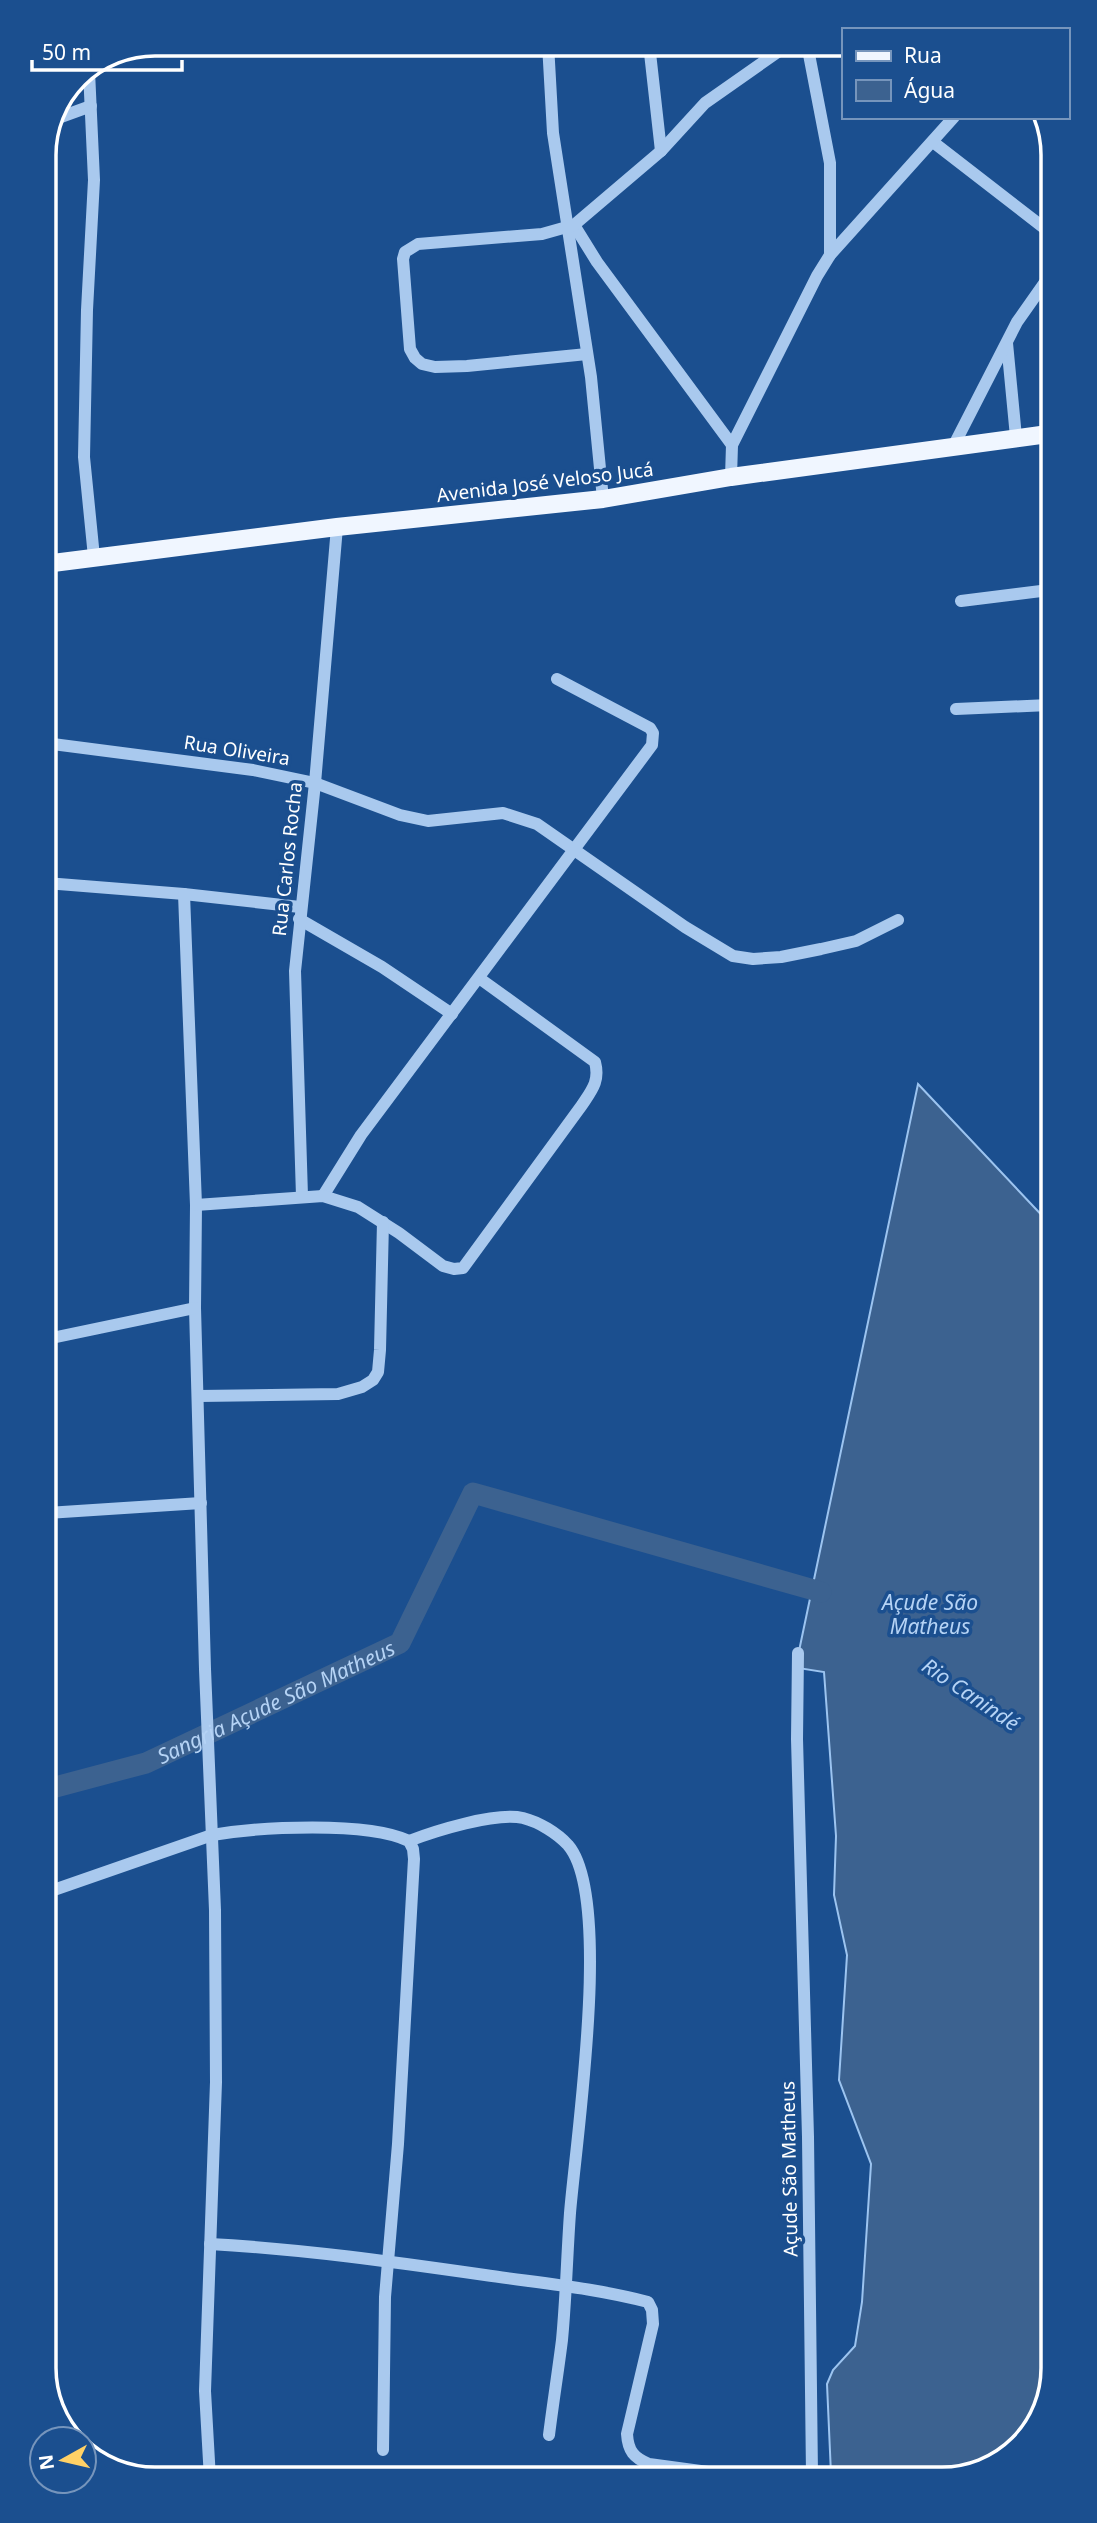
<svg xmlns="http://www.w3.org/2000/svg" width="1097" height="2523" font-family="'Noto Sans',sans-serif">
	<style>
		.water { fill: #3c6290; stroke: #9cc4f0; stroke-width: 2 }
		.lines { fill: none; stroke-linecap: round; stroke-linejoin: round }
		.canal { stroke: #3c6290; stroke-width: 21 }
		.minor { stroke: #a9c9ee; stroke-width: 12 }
		.major { stroke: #f0f6ff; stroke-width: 18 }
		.labels { text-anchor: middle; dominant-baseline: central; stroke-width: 7; stroke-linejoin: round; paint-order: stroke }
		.street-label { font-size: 19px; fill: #fff; stroke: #1b4f8f }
		.water-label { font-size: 21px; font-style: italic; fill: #b5d3f5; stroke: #1b4f8f }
		.rim { fill: none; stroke: #fff; stroke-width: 3.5 }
	</style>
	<rect width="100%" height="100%" fill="#1b4f8f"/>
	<polygon class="water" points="918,1084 1050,1224 1053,2369 1031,2436 978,2473 831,2474 827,2384 833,2370 855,2346 862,2302 871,2164 839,2080 847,1955 834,1895 836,1836 824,1672 798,1668 799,1651"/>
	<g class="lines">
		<path class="canal" id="s1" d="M 48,1789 L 146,1763 L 400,1643 L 473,1493 L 821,1592"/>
		<g class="minor">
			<polyline points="548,44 553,133 591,377 603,499"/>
			<polyline points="649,44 661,151"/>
			<polyline points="807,44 830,163 830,255"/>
			<polyline points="89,71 94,180 87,310 84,457 94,557"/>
			<polyline points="58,118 91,106"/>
			<polyline points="933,142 1048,231"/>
			<polyline points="574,225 597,262 732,445"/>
			<polyline points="1007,343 1016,437"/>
			<polyline points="587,354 467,366 435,367 422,364 415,358 410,349 403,259 405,252 418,244 542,234 574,225 661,151 705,103 789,44"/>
			<polyline points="954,445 1017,322 1048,278"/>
			<polyline points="731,477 732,445 817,276 830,255 954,117"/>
			<polyline points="961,601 1049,590"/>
			<polyline points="956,709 1049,705"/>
			<polyline points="45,743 253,770 315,783 400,815 428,821 503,813 537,824 685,927 733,956 753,959 781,957 821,949 856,941 898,920"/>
			<polyline points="46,883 184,894 300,907"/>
			<polyline points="184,894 196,1205 195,1308 205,1669 215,1910 216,2082 205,2391 210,2479"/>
			<polyline points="299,919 382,967 452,1014"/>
			<polyline points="302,1196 295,971 315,783 337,527"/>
			<polyline points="323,1196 361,1135 652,745 653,733 650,728 557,679"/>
			<path d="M 196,1205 L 323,1196 L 358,1207 L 399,1233 L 443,1266 L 454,1269 L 463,1268 L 582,1105 C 592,1090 600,1081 595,1062 L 479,978"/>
			<polyline points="47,1339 195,1308"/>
			<polyline points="199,1396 338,1394 362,1387 373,1380 378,1372 380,1350 383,1222"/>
			<polyline points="47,1513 201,1503"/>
			<polyline points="798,1653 797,1739 808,2137 812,2475"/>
			<path d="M 409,1841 C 435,1831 495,1812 523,1818 C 539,1822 557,1833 568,1845 C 613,1897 576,2139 570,2213 C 567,2255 566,2298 562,2340 C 558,2372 553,2403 549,2435"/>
			<path d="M 48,1892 L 212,1835 C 259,1827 367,1821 409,1841 L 413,1849 L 414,1859 L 398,2144 L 385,2297 L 383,2450"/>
			<path d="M 210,2244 C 303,2249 394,2262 485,2275 C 539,2283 595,2288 648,2302 L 652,2310 L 653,2324 L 627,2434 C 628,2451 634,2458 649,2464 L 730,2475"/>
		</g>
		<polyline class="major" points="45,564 337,527 603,499 731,477 1048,434"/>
	</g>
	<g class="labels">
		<g class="street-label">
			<text transform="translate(545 482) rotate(-7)">Avenida José Veloso Jucá</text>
			<text transform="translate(237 750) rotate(9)">Rua Oliveira</text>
			<text transform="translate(287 859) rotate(-84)">Rua Carlos Rocha</text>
			<text transform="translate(789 2169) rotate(-91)">Açude São Matheus</text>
		</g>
		<g class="water-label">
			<text x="930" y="1602">Açude São<tspan x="930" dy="24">Matheus</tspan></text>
			<text transform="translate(971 1694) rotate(34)">Rio Canindé</text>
			<text stroke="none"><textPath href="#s1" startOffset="245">Sangria Açude São Matheus</textPath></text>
		</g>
	</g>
	<path d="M0 0H1097V2523H0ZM155 56H942A99 99 0 0 1 1041 155V2368A99 99 0 0 1 942 2467H155A99 99 0 0 1 56 2368V155A99 99 0 0 1 155 56Z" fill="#1b4f8f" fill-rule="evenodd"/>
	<path class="rim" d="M155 56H942A99 99 0 0 1 1041 155V2368A99 99 0 0 1 942 2467H155A99 99 0 0 1 56 2368V155A99 99 0 0 1 155 56Z"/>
	<rect x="842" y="28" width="228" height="91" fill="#1b4f8f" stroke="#7695bc" stroke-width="2"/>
	<rect x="856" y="51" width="35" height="10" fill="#f0f6ff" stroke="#7695bc" stroke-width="2"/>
	<text x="904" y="63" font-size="21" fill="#ffffff">Rua</text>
	<rect x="856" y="80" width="35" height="21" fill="#3c6290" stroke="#7695bc" stroke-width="2"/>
	<text x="904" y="98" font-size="21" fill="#ffffff">Água</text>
	<g transform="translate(63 2460) rotate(262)"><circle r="33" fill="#1b4f8f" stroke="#7695bc" stroke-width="2"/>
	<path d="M0-5L12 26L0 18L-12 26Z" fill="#ffd166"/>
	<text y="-10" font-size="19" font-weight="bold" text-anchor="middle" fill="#ffffff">N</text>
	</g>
	<path d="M32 60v10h150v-10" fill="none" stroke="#ffffff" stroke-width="3.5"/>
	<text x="42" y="60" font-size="21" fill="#ffffff" stroke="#1b4f8f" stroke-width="5" paint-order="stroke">50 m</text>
</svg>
